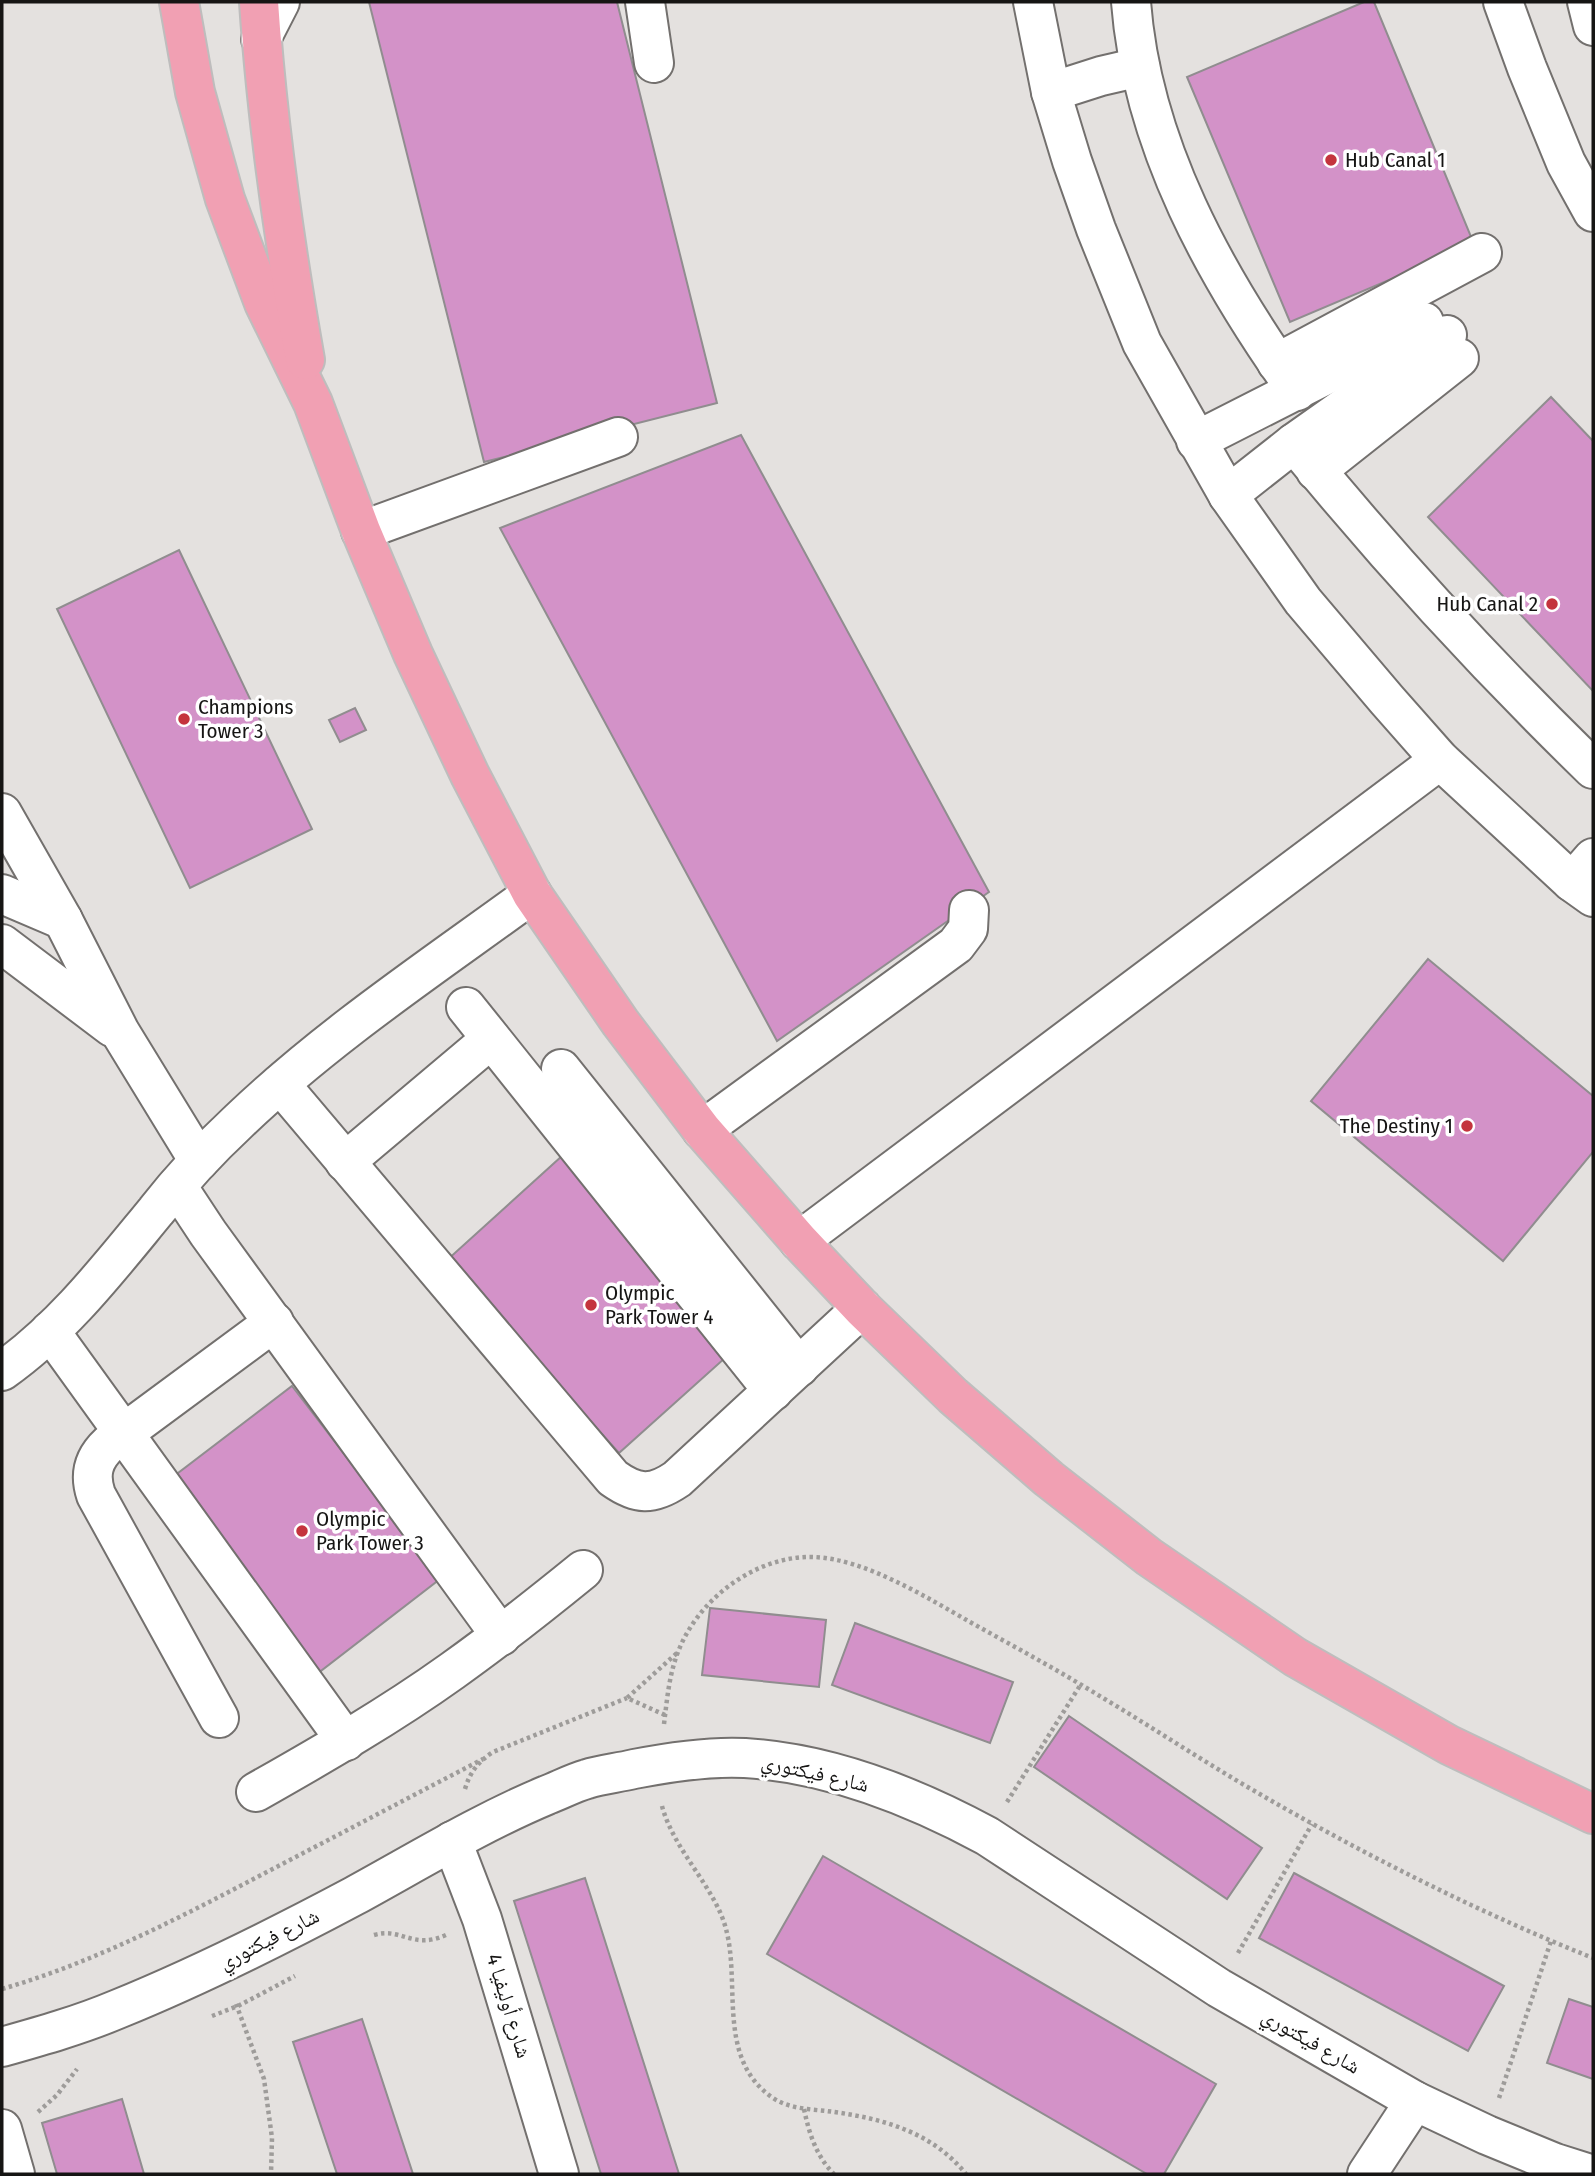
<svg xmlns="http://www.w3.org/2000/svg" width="1595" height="2176" font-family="'Fira Sans Condensed','Noto Naskh Arabic',sans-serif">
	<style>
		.building { fill: #d392c8; stroke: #908d8f; stroke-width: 2 }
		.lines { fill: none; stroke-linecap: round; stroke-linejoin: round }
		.minor-casing { stroke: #73706e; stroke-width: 42 }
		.major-casing { stroke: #bebdbd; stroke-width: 42 }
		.path { stroke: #9e9c9a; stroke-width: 4.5; stroke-dasharray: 3.5 3.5; stroke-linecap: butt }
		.minor { stroke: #fff; stroke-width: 38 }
		.major { stroke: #f1a0b3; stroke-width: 38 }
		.poi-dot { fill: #c4343d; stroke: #fff; stroke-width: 2.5 }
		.labels { text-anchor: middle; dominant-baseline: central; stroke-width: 7; stroke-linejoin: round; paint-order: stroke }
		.poi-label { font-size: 21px; fill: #161514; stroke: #fff; text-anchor: start }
		.street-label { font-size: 21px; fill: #161514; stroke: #fff }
	</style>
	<rect width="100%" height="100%" fill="#e4e1df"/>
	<g class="building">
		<polygon points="369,2 617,2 717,403 484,462"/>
		<polygon points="1364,2 1374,2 1474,244 1290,322 1187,77"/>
		<polygon points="1551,397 1593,441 1593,691 1428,517"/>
		<polygon points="741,435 989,892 777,1041 500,528"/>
		<polygon points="179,550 312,829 190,888 57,609"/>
		<polygon points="355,708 366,730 340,742 329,720"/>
		<polygon points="1428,959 1593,1096 1593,1152 1503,1261 1311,1101"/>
		<polygon points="562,1156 735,1349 619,1453 446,1261"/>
		<polygon points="292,1386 440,1579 313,1677 165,1483"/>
		<polygon points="710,1608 826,1620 819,1687 702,1675"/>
		<polygon points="855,1623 1013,1682 990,1743 832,1685"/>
		<polygon points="1069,1716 1262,1848 1227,1899 1034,1767"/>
		<polygon points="823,1856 1216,2084 1164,2174 1147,2174 767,1954"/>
		<polygon points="1294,1873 1504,1986 1468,2051 1259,1938"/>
		<polygon points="585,1878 679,2174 601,2174 514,1901"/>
		<polygon points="1569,1999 1593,2007 1593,2079 1547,2063"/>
		<polygon points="362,2019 413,2174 337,2174 293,2042"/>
		<polygon points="122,2099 144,2174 57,2174 42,2123"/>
	</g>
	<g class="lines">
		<defs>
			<g id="minor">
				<polyline points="645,2 654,63"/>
				<polyline points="1033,2 1051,92 1072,161 1096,229 1142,343 1228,495 1303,601 1387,700 1440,760 1572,882 1593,897"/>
				<path d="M 1131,2 C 1142,145 1215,276 1297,391"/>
				<polyline points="1503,2 1527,68 1566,163 1593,212"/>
				<polyline points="1587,2 1593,26"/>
				<polyline points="261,39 280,2"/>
				<polyline points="1051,92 1101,76 1140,67"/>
				<polyline points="1277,363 1482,253"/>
				<polyline points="1196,441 1361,357 1424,322"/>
				<path d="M 1294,443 C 1388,558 1487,666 1593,769"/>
				<polyline points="1316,471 1459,358"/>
				<polyline points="1228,495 1294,443 1447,335"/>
				<polyline points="361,531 618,437"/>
				<polyline points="2,813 63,920 120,1032 199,1161"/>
				<polyline points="1572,882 1593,858"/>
				<polyline points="2,894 63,920"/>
				<polyline points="2,944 112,1027"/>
				<polyline points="466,1007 773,1391"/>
				<polyline points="561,1069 799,1367"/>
				<path d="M 280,1084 L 613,1478 C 637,1495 652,1496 677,1479 L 862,1308"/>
				<polyline points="702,1130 956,945 968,929 969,910"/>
				<polyline points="345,1162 491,1039"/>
				<polyline points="177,1186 208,1233 501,1636"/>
				<polyline points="799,1241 1440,760"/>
				<polyline points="50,1331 346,1741"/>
				<path d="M 2,1371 C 63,1328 109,1268 156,1211 C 181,1179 209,1149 239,1121 C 328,1036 432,967 532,894"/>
				<path d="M 219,1718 L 96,1495 C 89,1474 93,1459 109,1444 L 274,1322"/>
				<path d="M 256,1792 C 323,1754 389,1716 452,1671 C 497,1639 540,1605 583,1570"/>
				<polyline points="452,1841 482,1919 559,2174"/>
				<path d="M 2,2047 C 41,2036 80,2025 118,2009 C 199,1976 277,1937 354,1896 C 418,1861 480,1823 547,1795 C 560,1790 573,1783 587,1779 C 602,1774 618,1773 634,1769 C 670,1762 708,1756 745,1758 C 829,1763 913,1796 987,1836 L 1219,1988 L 1415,2101 L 1487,2135 L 1555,2163 L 1590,2174"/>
				<polyline points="2,2129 15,2174"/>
				<polyline points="1367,2174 1415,2101"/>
			</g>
			<g id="major">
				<polyline points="179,2 195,92 225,199 264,303 313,403 361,531 413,654 470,775 532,894 620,1022 702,1130 799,1241 862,1308 953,1396 1049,1479 1149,1557 1295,1657 1449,1745 1593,1814"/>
				<path d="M 259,2 C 267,122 284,241 305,360"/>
			</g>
		</defs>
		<use href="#minor" class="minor-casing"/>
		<use href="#major" class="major-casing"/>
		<g class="path">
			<polyline points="665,1715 627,1698 677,1653"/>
			<path d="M 664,1724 C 667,1700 669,1675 678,1652 C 698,1599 756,1555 814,1557 C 865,1559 926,1597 970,1622 C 1013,1646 1056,1669 1098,1695 C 1152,1727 1204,1762 1258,1793 C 1363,1854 1480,1913 1593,1958"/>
			<path d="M 465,1789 C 470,1772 478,1762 493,1752 L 627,1698"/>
			<polyline points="1007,1802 1081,1684"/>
			<path d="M 662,1806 C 674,1851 715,1887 726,1929 C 741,1985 716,2059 773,2098 C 791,2110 814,2109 834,2112 C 885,2119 933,2133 966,2174"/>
			<path d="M 374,1935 C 402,1927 412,1950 446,1935"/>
			<polyline points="1238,1953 1312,1824"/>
			<path d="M 2,1989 C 95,1962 179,1918 265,1873 C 338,1835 410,1797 483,1759"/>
			<polyline points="236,2004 264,2079 272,2138 271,2174"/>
			<polyline points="212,2016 238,2006 295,1976"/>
			<polyline points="1499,2098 1551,1941"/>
			<path d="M 804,2109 C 809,2133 816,2156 834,2174"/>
			<polyline points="38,2112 57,2095 77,2069"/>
		</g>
		<use href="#minor" class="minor"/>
		<use href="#major" class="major"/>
	</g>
	<g class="poi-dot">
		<circle cx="1331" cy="160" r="7"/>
		<circle cx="1552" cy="604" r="7"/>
		<circle cx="184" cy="719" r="7"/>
		<circle cx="1467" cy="1126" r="7"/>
		<circle cx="591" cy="1305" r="7"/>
		<circle cx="302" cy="1531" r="7"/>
	</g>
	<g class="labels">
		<g class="poi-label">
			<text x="1345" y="160">Hub Canal 1</text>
			<text x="1538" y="604" text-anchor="end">Hub Canal 2</text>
			<text x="198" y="707">Champions<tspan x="198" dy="24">Tower 3</tspan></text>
			<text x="1453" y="1126" text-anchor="end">The Destiny 1</text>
			<text x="605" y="1293">Olympic<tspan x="605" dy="24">Park Tower 4</tspan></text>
			<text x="316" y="1519">Olympic<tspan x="316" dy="24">Park Tower 3</tspan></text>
		</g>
		<g class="street-label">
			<text transform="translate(815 1773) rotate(13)">شارع فيكتوري</text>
			<text transform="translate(269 1939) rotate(-27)">شارع فيكتوري</text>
			<text transform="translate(509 2006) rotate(73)">شارع أوليفيا 4</text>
			<text transform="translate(1311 2041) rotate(30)">شارع فيكتوري</text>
		</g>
	</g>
	<rect width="1595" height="2176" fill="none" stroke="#161514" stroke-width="7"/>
</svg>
